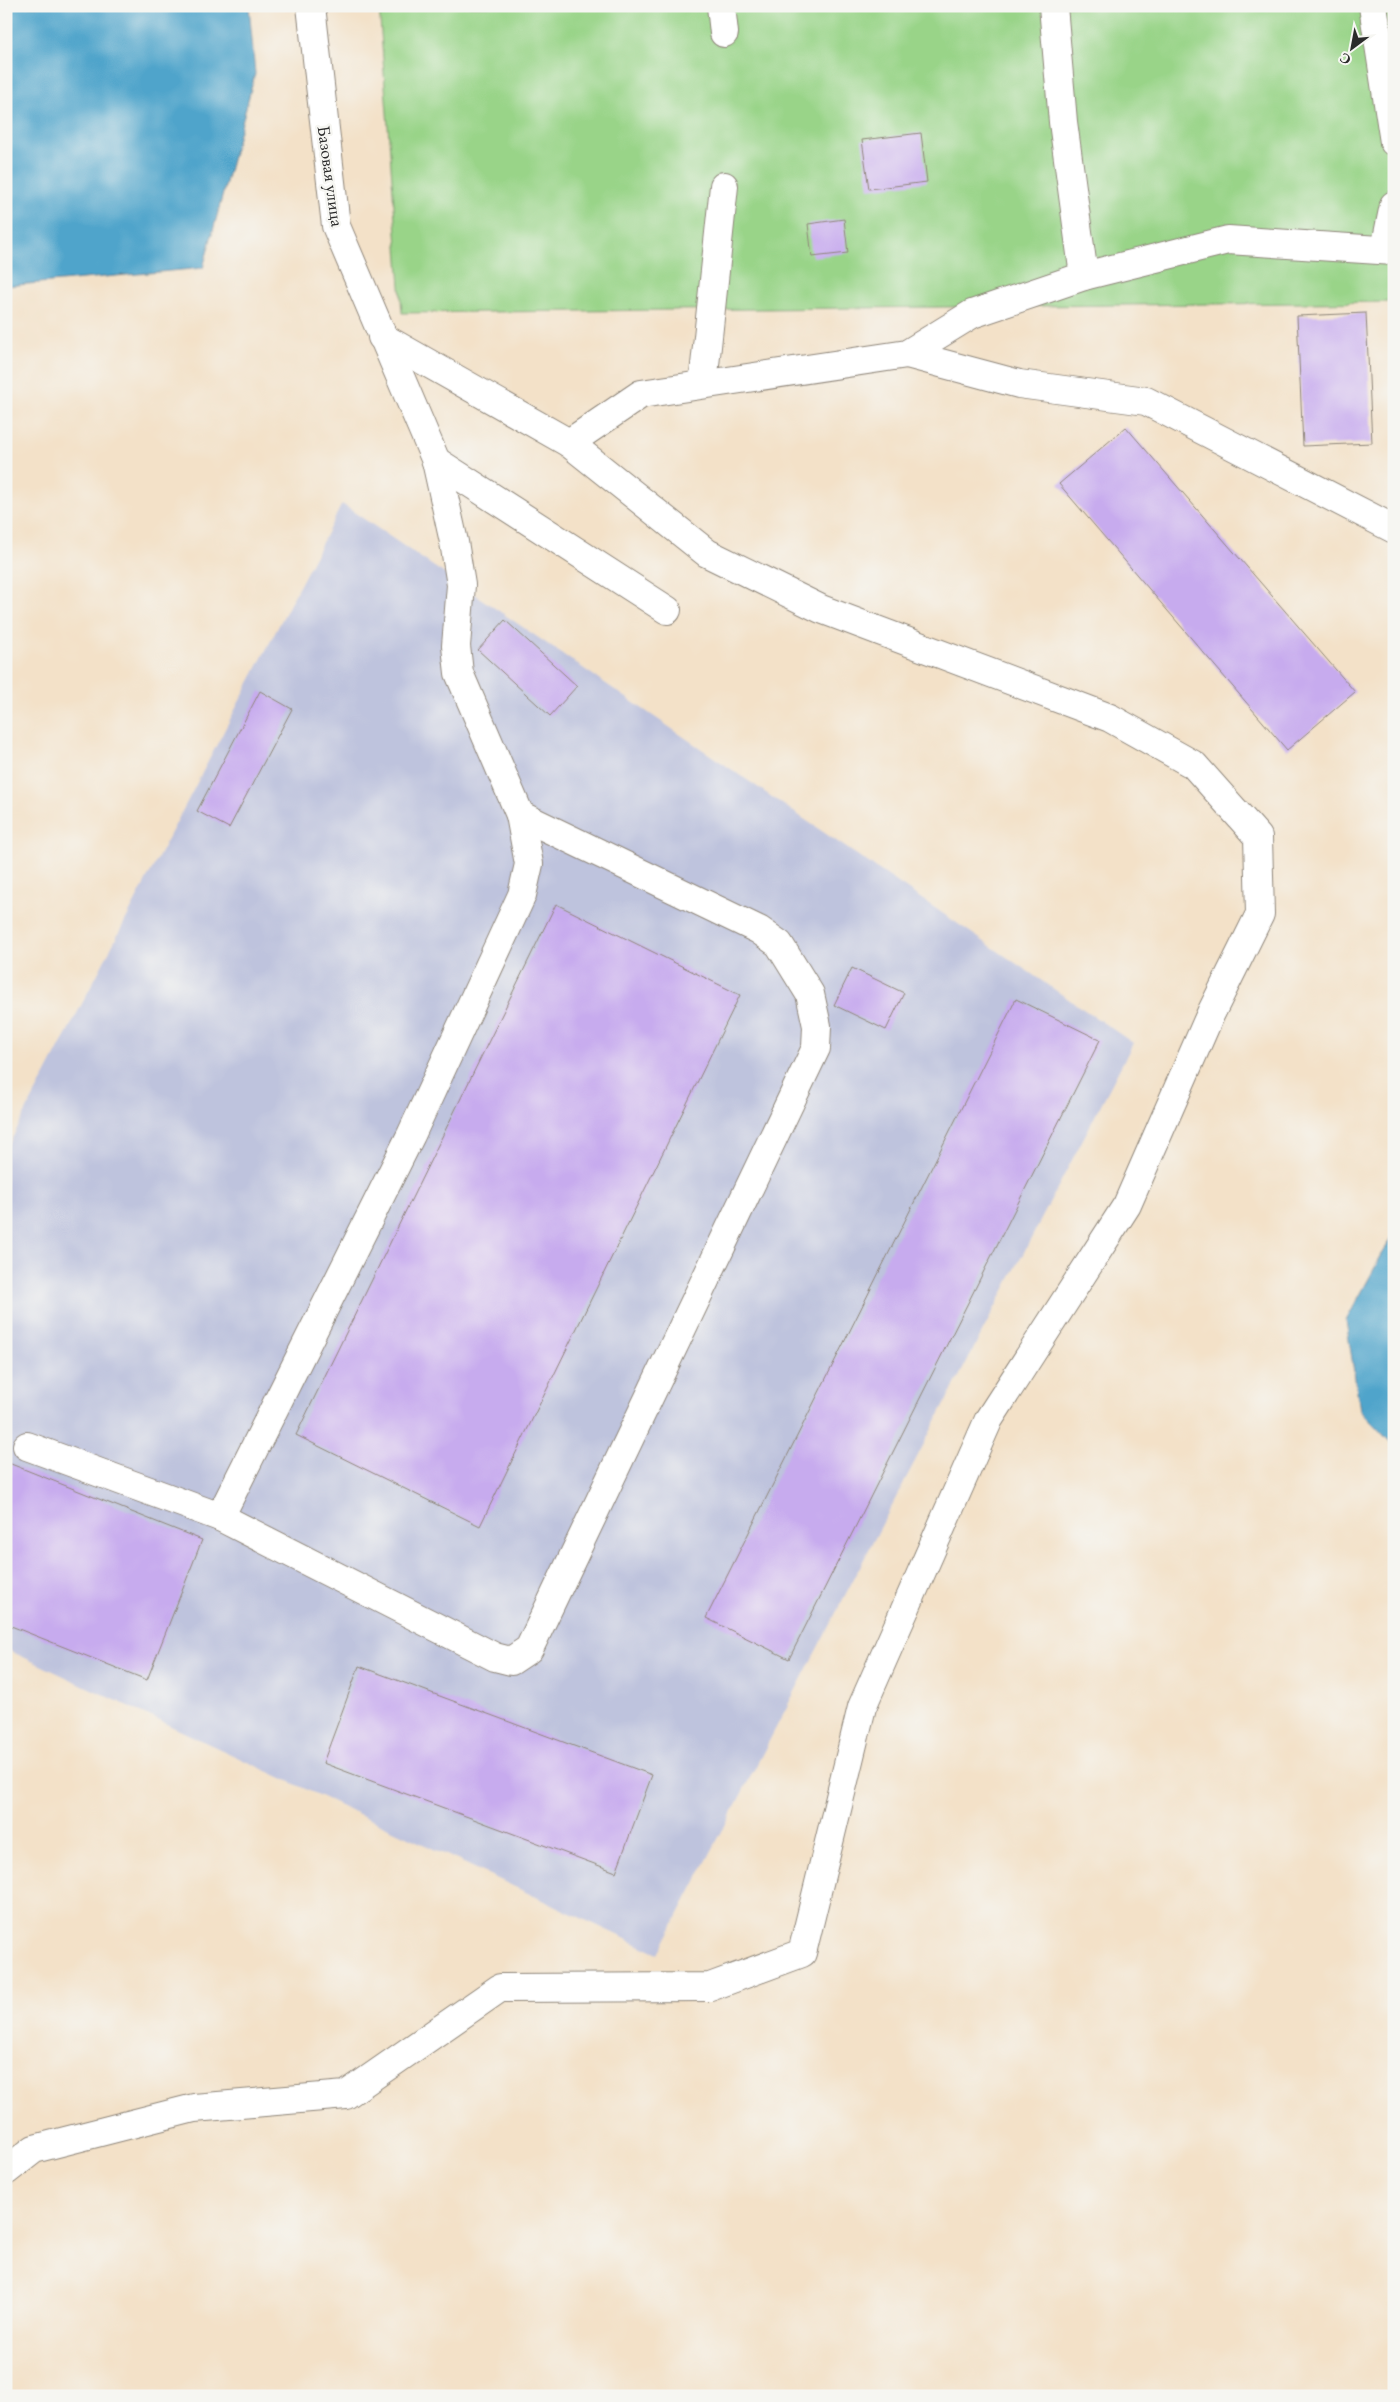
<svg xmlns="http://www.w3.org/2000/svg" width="1400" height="2402" font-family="'EB Garamond',serif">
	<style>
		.industrial { fill: #bec3dd }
		.green { fill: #99d488; stroke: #62805a }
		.water { fill: #4fa4cb; stroke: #3d687b }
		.building { fill: #c7abee }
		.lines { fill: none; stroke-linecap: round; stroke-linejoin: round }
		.minor-casing { stroke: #8f867a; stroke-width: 30 }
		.minor { stroke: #fff; stroke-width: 28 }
		.labels { text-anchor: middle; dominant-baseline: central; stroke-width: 5; stroke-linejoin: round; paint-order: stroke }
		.street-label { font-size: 18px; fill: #2b2b2b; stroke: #f6f6f2 }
	</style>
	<rect width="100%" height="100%" fill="#f6f6f2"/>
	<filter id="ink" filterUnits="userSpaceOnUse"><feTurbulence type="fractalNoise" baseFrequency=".02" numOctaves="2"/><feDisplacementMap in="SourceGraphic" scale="10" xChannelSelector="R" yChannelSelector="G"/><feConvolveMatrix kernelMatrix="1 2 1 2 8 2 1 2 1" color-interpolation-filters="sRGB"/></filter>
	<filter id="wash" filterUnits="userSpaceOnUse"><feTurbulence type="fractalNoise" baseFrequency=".0096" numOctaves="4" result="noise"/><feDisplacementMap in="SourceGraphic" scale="20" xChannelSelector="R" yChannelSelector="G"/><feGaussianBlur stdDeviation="1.12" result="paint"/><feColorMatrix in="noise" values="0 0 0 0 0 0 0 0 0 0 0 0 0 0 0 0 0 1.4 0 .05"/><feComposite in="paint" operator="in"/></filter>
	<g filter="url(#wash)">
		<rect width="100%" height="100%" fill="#f3e1c8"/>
		<polygon class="industrial" points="342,504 1133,1043 658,1954 6,1649 6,1150"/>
		<polygon class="green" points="379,6 1394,6 1394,302 402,313"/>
		<g class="water">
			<polygon points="6,6 249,6 255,74 203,268 6,286"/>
			<polygon points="1394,1232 1394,1446 1360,1410 1346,1321"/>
		</g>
		<g id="blocks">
			<g class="building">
				<polygon points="921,133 927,182 869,189 862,140"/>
				<polygon points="844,219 848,253 812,257 808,224"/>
				<polygon points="1366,313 1372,443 1303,446 1297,316"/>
				<polygon points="1126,427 1355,692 1287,750 1059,484"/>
				<polygon points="505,620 577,686 550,716 478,650"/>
				<polygon points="260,691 292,709 229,828 197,811"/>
				<polygon points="556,904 740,995 480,1526 296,1435"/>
				<polygon points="852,968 904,993 886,1030 834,1005"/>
				<polygon points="1016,999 1100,1040 789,1659 706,1618"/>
				<polygon points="6,1462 202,1540 147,1680 6,1624"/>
				<polygon points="359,1666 652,1775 616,1872 323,1763"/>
			</g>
		</g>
	</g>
	<g filter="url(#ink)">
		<use href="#blocks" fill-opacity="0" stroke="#8f867a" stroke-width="1"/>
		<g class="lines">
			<defs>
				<g id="minor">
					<polyline points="721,6 724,33"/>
					<polyline points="1053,6 1063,122 1084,276"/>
					<polyline points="1373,6 1394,142"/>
					<polyline points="1385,249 1394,205"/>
					<polyline points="382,337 569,443 641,394 907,354 972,314 1084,276 1228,240 1394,251"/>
					<polyline points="907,354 1019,384 1146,401 1394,529"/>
					<polyline points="703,384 724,186"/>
					<polyline points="436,461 667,610"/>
					<polyline points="27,1446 220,1517 411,1135 522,895 529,864 520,815 459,673 456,646 461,585 454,542 436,461 336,226 311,6"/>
					<polyline points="220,1517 495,1657 511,1661 529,1649 816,1048 817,1026 810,994 779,944 759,930 520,815"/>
					<polyline points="6,2171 34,2149 194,2108 346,2095 500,1988 710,1987 802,1953 862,1707 989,1419 1127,1205 1211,1013 1260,914 1258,837 1194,765 1110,718 821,609 707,553 569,443"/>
				</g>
			</defs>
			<use href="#minor" class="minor-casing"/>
			<use href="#minor" class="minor"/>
		</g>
	</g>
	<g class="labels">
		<g class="street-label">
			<text transform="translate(331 176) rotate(82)">Базовая улица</text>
		</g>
	</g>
	<rect width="1400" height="2402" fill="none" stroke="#f6f6f2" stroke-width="25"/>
	<g transform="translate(1352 48) rotate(212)" stroke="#f6f6f2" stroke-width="4" paint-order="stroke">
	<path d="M0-4L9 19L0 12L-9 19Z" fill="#2b2b2b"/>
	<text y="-8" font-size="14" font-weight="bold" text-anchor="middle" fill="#2b2b2b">С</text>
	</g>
</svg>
